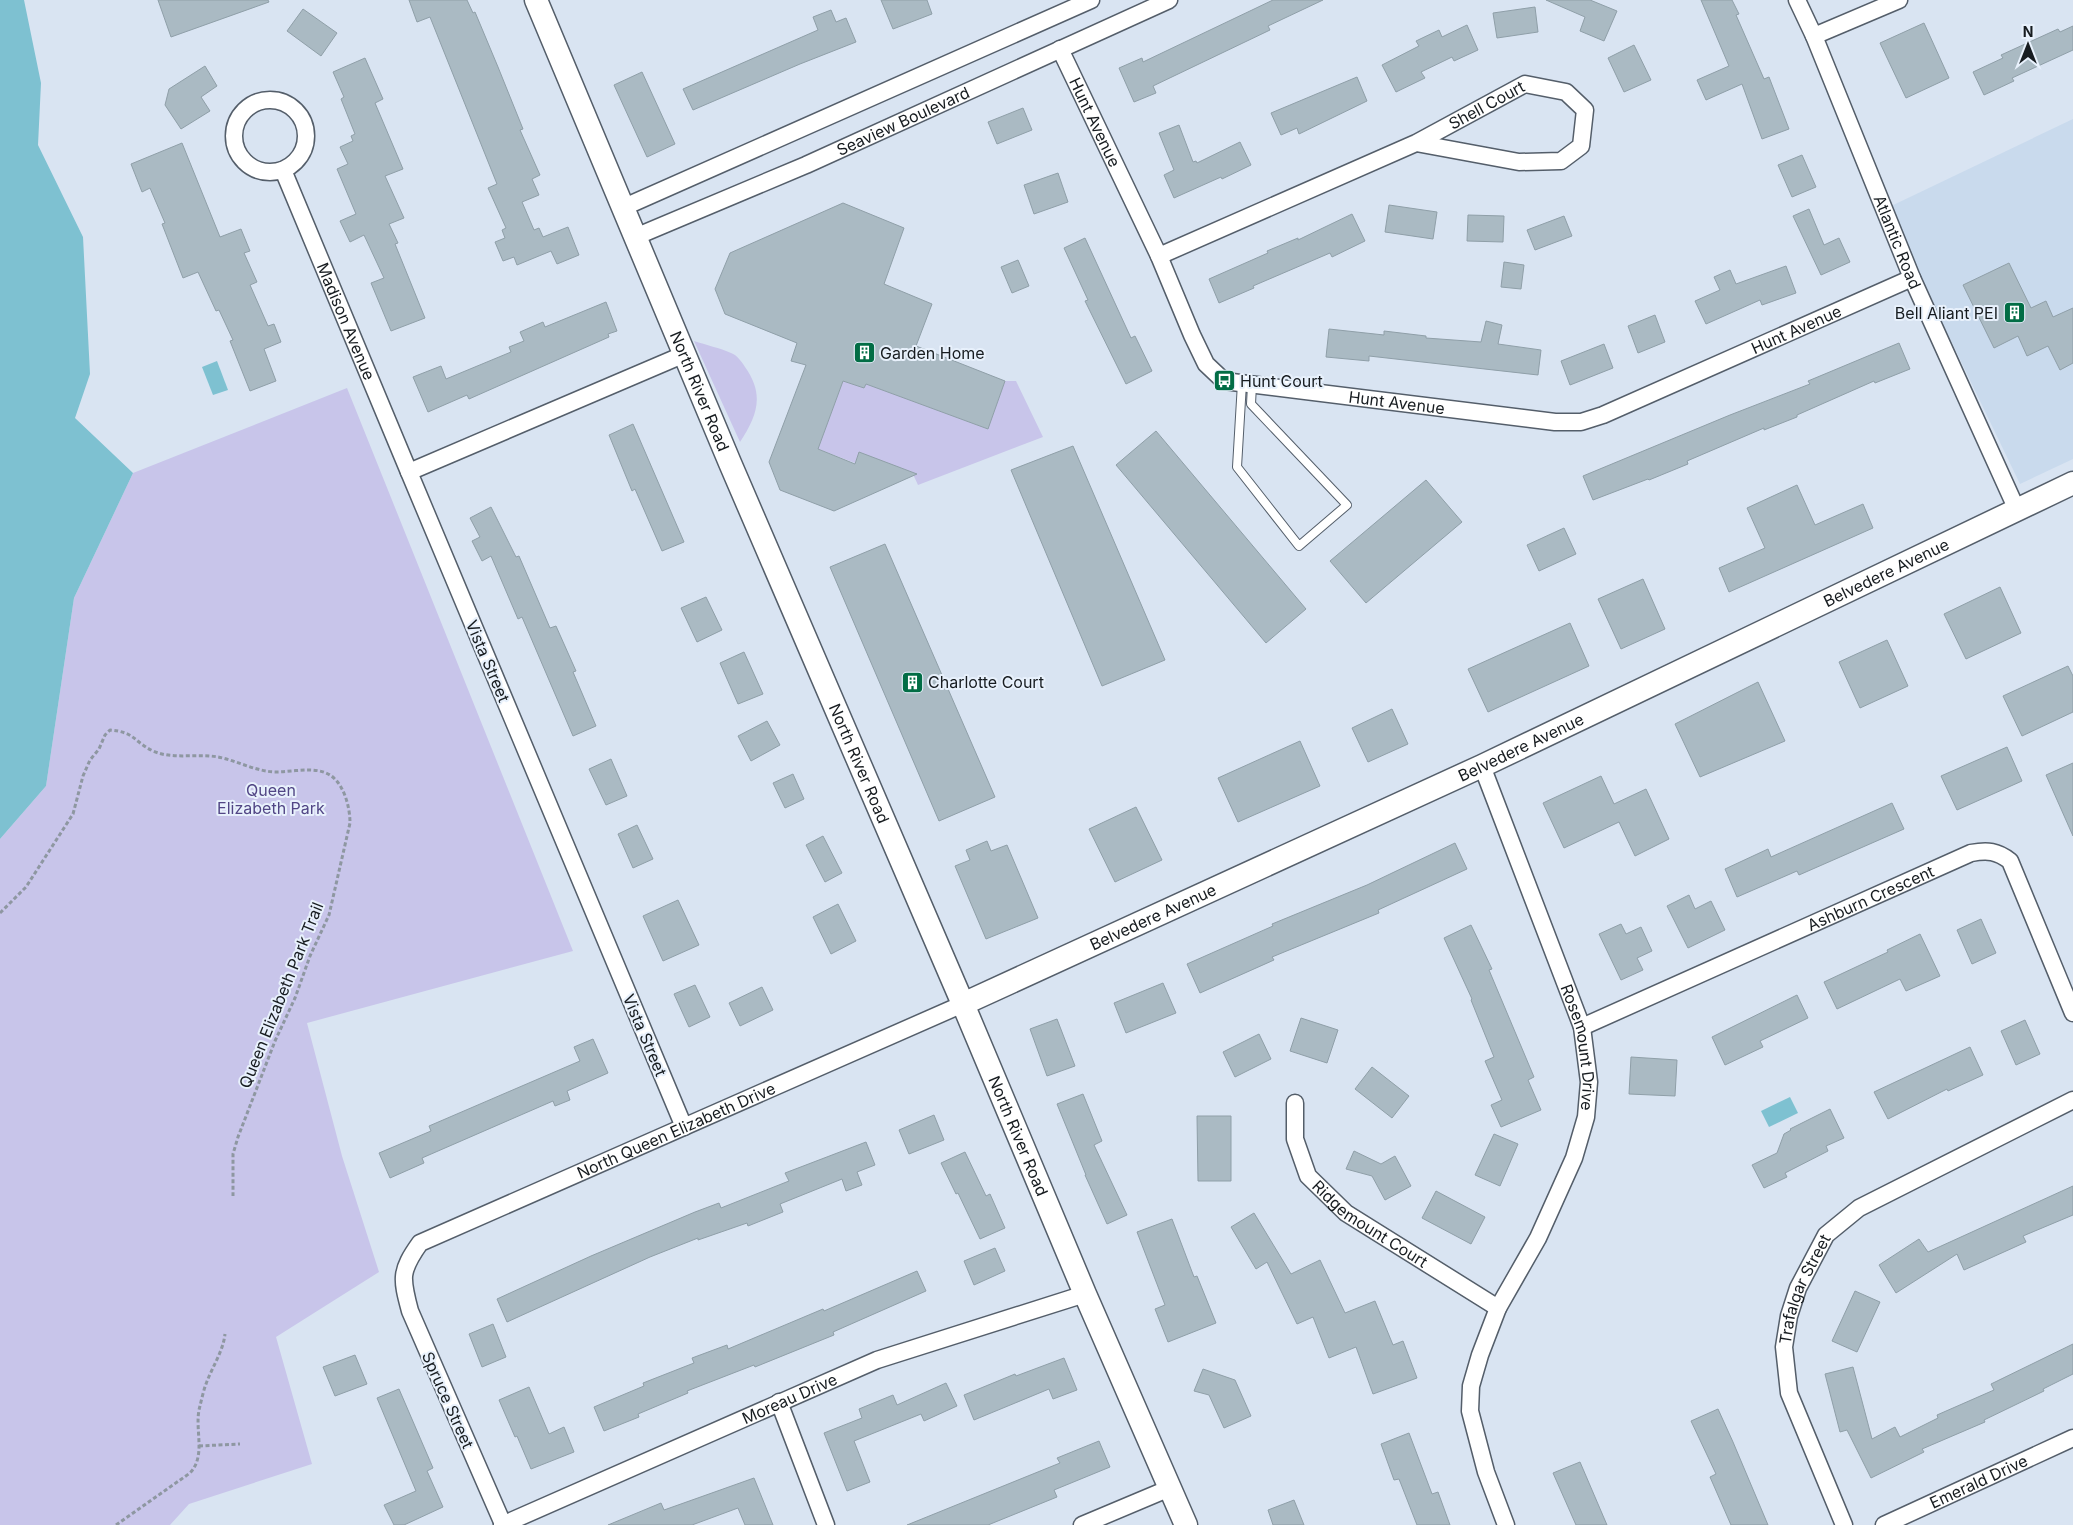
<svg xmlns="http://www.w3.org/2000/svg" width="2073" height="1525" font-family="Inter,sans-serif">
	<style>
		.built { fill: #c9daed }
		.green { fill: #c8c5ea }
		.water { fill: #7ec1d1 }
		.building { fill: #aabac3; stroke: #8f9fa8 }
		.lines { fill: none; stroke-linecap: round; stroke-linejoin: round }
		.lane-casing { stroke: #545e6a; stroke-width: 10 }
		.street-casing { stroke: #545e6a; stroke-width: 19 }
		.secondary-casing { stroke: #545e6a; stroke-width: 25 }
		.path { stroke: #8e97a1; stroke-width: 3; stroke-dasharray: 4 2.5; stroke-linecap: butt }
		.lane { stroke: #fff; stroke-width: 8 }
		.street { stroke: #fff; stroke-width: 16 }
		.secondary { stroke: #fff; stroke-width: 22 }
		.labels { text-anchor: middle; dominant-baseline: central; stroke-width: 4; stroke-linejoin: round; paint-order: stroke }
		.street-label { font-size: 16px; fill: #171c20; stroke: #e8f1fc }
		.poi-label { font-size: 16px; fill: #171c20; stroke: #e8f1fc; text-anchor: start }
		.park-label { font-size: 16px; fill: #514685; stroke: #e8f1fc }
	</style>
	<rect width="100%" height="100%" fill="#d9e4f2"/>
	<polygon class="built" points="2073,119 2073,459 2020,484 1887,208"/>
	<g class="green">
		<path d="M 694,341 C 706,345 720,348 731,353 C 737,355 742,362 745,367 C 765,395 757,416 740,442 Z"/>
		<polygon points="843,381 864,388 866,384 988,429 1005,381 1016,381 1043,437 918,485 912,472 859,453 855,463 818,449"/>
		<polygon points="347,388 573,951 307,1023 342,1156 379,1272 276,1337 312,1464 189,1504 170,1525 0,1525 0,839 46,786 74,598 133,473"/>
	</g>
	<g class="water">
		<polygon points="0,0 24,0 41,83 38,145 83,237 90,374 75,418 133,473 74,598 46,786 0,839"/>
		<polygon points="217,361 228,390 213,395 202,367"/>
		<polygon points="1790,1097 1798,1113 1769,1127 1761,1111"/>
	</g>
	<g class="building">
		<polygon points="158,0 268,0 269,2 171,37"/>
		<polygon points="409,0 467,0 473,13 475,12 498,67 523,129 520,130 540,175 532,179 539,195 522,202 534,230 539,228 543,237 568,227 579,255 557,264 551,251 517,265 514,257 503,261 495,242 505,238 502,230 506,228 488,188 497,184 430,17 417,22"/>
		<polygon points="881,0 927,0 932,14 893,29"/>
		<polygon points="1273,0 1323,0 1268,26 1270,30 1153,86 1156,93 1134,102 1119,68 1142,58 1143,62"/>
		<polygon points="1546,0 1590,0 1617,11 1604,41 1580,31 1585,17"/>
		<polygon points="1701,0 1732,0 1739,14 1736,15 1764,79 1769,77 1789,129 1762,139 1742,84 1706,100 1697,80 1729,66"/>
		<polygon points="1535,7 1538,32 1497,38 1493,13"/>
		<polygon points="303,9 337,33 321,56 287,31"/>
		<polygon points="831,10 836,22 846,18 856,42 800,64 693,110 683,89 818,30 813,17"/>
		<polygon points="1924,23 1949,78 1906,98 1880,43"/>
		<polygon points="1467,25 1478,50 1454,61 1452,57 1421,72 1425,78 1396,92 1382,65 1419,46 1416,41 1439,30 1442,37"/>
		<polygon points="2073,26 2073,50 2012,78 2014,81 1984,95 1973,72 2003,58 2001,55 2058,29 2060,32"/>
		<polygon points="1634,45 1651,80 1624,92 1608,58"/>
		<polygon points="365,58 383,99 375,103 403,169 385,176 404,218 389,224 398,243 395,244 425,318 391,331 371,283 384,278 364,235 350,242 340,221 356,214 337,169 348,164 340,147 353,141 351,136 355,134 341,99 344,97 333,72"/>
		<polygon points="205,66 217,86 201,97 210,111 181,129 165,105 169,89"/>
		<polygon points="642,72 675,144 647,157 614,85"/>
		<polygon points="1357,77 1367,101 1299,134 1297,128 1281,135 1271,113"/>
		<polygon points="1023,108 1032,130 997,144 988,122"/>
		<polygon points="1179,125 1193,162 1196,161 1197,163 1240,142 1251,165 1222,179 1221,177 1174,198 1164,175 1174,170 1159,133"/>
		<polygon points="182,143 220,237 241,229 250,251 244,253 257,282 250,285 268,326 274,324 281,342 264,349 276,381 250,391 230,341 233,340 219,310 216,311 198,272 183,278 162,224 165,223 150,188 142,192 131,164"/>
		<polygon points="1802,155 1816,187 1792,197 1778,165"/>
		<polygon points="1058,173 1068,202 1034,214 1024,185"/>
		<polygon points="843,203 904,228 884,284 932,304 916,346 1005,381 988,429 866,384 864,388 843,381 818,449 855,464 859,452 917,474 834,511 780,490 769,462 806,365 791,361 797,343 725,314 715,289 730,253"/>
		<polygon points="1389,205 1437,212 1433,239 1385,232"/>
		<polygon points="1809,209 1824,245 1839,238 1850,262 1821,275 1793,216"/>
		<polygon points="1352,214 1365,241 1332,257 1330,253 1253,286 1254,288 1219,303 1209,279 1268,253 1267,251 1298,238 1298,240"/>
		<polygon points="1468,215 1504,216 1503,242 1467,241"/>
		<polygon points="1564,216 1572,236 1535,250 1527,230"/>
		<polygon points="1085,238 1131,338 1135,336 1152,371 1126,384 1085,301 1088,300 1064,248"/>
		<polygon points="1018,260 1029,286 1012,293 1001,267"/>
		<polygon points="1504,262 1524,265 1521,289 1501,287"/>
		<polygon points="2009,263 2031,308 2046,301 2053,317 2073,308 2073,363 2060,370 2048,346 2027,356 2018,336 1994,348 1963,285"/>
		<polygon points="1786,266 1796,293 1762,305 1760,300 1706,324 1695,301 1720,290 1714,277 1730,270 1736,284"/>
		<polygon points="606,302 617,331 608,334 609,337 469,399 467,395 428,412 413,377 441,366 446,379 511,352 509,347 524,341 520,332 543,322 545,327"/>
		<polygon points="1655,315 1665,342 1638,353 1628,326"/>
		<polygon points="1486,321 1502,325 1498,344 1541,350 1538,375 1369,356 1369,361 1326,357 1329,329 1384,335 1384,331 1426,336 1426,338 1481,342"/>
		<polygon points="1899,343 1910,369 1875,383 1874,381 1797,415 1797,417 1764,430 1764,428 1687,461 1688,464 1649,480 1648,479 1593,500 1583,476 1730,415 1810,384 1808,381"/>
		<polygon points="1604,344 1613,368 1570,385 1561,361"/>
		<polygon points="633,424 684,542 662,551 635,489 632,491 609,435"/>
		<polygon points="1156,431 1306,609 1266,643 1116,465"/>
		<polygon points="1073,446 1165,660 1102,686 1011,470"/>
		<polygon points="1426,480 1462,522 1366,603 1330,561"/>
		<polygon points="1797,485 1815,525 1863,504 1873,528 1729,592 1719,568 1765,548 1747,508"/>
		<polygon points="491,507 516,557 519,556 550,628 556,626 576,671 573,672 596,726 573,736 522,617 518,619 491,556 482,561 472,541 480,537 470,518"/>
		<polygon points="1564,528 1576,554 1539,571 1527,545"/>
		<polygon points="885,544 995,797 939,821 830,567"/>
		<polygon points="1643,579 1665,629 1621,649 1598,599"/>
		<polygon points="2000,587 2021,633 1966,659 1944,614"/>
		<polygon points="706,597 722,630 697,642 681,608"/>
		<polygon points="1570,623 1589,666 1488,712 1468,669"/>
		<polygon points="1887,640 1908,686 1860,708 1839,662"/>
		<polygon points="744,652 763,694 738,704 720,663"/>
		<polygon points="2068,666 2073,676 2073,712 2022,736 2003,696"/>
		<polygon points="1758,682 1785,741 1700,777 1675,724"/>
		<polygon points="1392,709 1408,744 1368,762 1352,728"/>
		<polygon points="767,721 780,745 751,761 738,736"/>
		<polygon points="1300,741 1320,786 1238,822 1218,778"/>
		<polygon points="2007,747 2022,781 1957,810 1941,776"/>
		<polygon points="611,759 627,796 606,805 589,769"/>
		<polygon points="2073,763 2073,836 2046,775"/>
		<polygon points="793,774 804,799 785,808 773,783"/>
		<polygon points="1601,776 1614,804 1646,789 1669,839 1635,856 1619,822 1564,848 1543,803"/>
		<polygon points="1892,803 1904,829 1799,875 1797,871 1737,897 1725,869 1768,849 1771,857"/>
		<polygon points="1136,807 1162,860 1115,882 1089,829"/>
		<polygon points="637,825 653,859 633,868 618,834"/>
		<polygon points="823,836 842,873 825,882 806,845"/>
		<polygon points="987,841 991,851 1007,845 1038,918 986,939 955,866 970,860 966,850"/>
		<polygon points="1455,843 1467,869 1378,910 1379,913 1272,957 1274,960 1200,993 1187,964 1273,926 1272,924 1367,885"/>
		<polygon points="1689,895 1695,909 1711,901 1725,930 1688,948 1667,906"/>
		<polygon points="678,900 699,945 663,961 643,916"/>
		<polygon points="838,904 856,941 831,954 813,917"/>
		<polygon points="1981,919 1996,953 1972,964 1957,930"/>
		<polygon points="1621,924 1626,934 1641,927 1652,951 1637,958 1643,970 1621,980 1599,934"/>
		<polygon points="1471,925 1492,969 1489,970 1534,1077 1528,1080 1541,1110 1501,1127 1491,1105 1502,1100 1485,1061 1494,1057 1471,1000 1472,999 1444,938"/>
		<polygon points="1920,934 1940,976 1906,991 1900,979 1837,1009 1824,982 1888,952 1887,950"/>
		<polygon points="1163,983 1176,1013 1126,1033 1114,1003"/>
		<polygon points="695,985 710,1017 689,1027 674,994"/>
		<polygon points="762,987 773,1010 740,1026 729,1003"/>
		<polygon points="1797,995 1808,1018 1760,1041 1763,1047 1725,1065 1712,1037"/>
		<polygon points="1301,1018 1338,1030 1327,1063 1290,1051"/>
		<polygon points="1057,1019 1075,1066 1047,1076 1030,1029"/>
		<polygon points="2025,1020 2040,1054 2016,1065 2001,1031"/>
		<polygon points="1259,1034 1271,1059 1235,1077 1223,1052"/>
		<polygon points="593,1039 608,1073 567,1091 570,1100 555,1106 553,1101 422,1158 424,1163 390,1178 379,1153 431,1131 429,1126 580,1061 574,1047"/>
		<polygon points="1970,1047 1983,1075 1948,1091 1947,1089 1888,1119 1874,1092"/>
		<polygon points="1631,1057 1677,1060 1675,1096 1629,1094"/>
		<polygon points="1372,1067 1409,1096 1392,1118 1355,1089"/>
		<polygon points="1083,1094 1102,1141 1094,1145 1127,1215 1107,1224 1085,1175 1086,1175 1057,1104"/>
		<polygon points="1830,1109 1844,1138 1826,1146 1828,1151 1785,1173 1787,1177 1764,1188 1752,1165 1777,1153 1784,1134 1791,1130 1790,1129"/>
		<polygon points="934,1115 944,1140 909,1154 899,1130"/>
		<polygon points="1197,1116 1231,1116 1231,1181 1198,1181"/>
		<polygon points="1494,1134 1518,1144 1500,1186 1475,1175"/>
		<polygon points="866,1142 875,1165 857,1172 862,1185 846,1191 842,1179 780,1204 783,1212 748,1226 747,1223 698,1240 698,1238 650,1257 507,1322 497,1299 591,1256 695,1212 719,1203 721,1208 789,1181 785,1173"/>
		<polygon points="1354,1151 1381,1164 1395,1156 1411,1186 1385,1200 1372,1176 1346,1169"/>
		<polygon points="965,1152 986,1196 990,1194 1005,1228 980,1239 958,1193 956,1194 941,1163"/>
		<polygon points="2073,1186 2073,1215 2023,1236 2026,1242 1964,1270 1957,1254 1896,1293 1879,1265 1919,1239 1928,1252"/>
		<polygon points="1436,1191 1485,1217 1471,1244 1422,1218"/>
		<polygon points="1254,1213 1291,1274 1320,1260 1345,1313 1375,1301 1393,1345 1403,1341 1417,1378 1373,1394 1356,1347 1329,1358 1313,1317 1297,1324 1267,1262 1256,1269 1231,1227"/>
		<polygon points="1172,1219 1194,1277 1197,1276 1216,1323 1168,1342 1155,1309 1165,1305 1137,1232"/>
		<polygon points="995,1248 1005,1271 974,1285 964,1261"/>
		<polygon points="917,1271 926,1291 833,1332 834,1335 755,1367 754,1365 687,1391 688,1393 638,1414 639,1417 604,1431 594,1407 644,1386 643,1383 694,1363 692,1358 727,1345 728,1349 823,1309 824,1311"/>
		<polygon points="1855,1291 1880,1302 1857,1352 1832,1341"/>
		<polygon points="493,1324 506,1357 482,1367 469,1334"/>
		<polygon points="2073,1344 2073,1374 2043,1389 2044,1391 1984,1420 1985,1422 1922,1449 1924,1452 1871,1478 1847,1430 1840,1432 1825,1374 1853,1367 1872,1439 1895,1427 1900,1437 1938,1418 1937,1415 1994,1390 1991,1384"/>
		<polygon points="355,1355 367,1384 335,1396 323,1367"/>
		<polygon points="1064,1358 1077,1390 1053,1399 1049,1389 974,1420 964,1395 1015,1374 1016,1376"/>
		<polygon points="1203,1369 1235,1380 1251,1416 1224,1428 1209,1395 1194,1391"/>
		<polygon points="946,1383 957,1406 924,1421 921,1414 854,1441 870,1482 847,1491 824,1433 862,1418 859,1409 893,1395 897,1405"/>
		<polygon points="529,1387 549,1434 564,1427 574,1452 531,1469 517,1436 515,1437 499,1400"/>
		<polygon points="399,1389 433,1468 427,1471 443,1507 404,1525 394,1525 384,1505 416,1491 377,1398"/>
		<polygon points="1718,1409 1733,1442 1768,1525 1731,1525 1710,1477 1716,1474 1691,1421"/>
		<polygon points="1409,1433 1432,1494 1438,1492 1450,1525 1417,1525 1399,1479 1394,1480 1381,1444"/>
		<polygon points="1099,1441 1110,1467 1054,1490 1057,1497 988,1525 907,1525 1060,1463 1057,1458"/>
		<polygon points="1580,1462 1607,1525 1576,1525 1553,1473"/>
		<polygon points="754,1478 773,1525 745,1525 738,1508 692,1525 608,1525 661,1503 664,1510"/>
		<polygon points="1294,1500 1304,1525 1273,1525 1268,1510"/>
	</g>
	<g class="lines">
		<defs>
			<polyline id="lane" points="1242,383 1237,467 1299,546 1347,505 1251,404 1252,385"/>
			<g id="street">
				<path id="s1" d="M 1797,0 L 1814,36 L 1912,278 L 2017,510"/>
				<polyline points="1814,36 1899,0"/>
				<path id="s2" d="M 1060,49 L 1159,256 L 1192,335 L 1206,364 L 1224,381 L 1555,422 L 1581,422 L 1603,415 L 1912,278"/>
				<circle cx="270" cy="136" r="36"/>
				<path id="s3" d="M 283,170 L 409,472"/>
				<polyline points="622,208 1091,0"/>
				<path id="s4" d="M 635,237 L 806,165 L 1169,0"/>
				<path id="s5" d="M 1159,256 L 1416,143 L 1525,84 L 1566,92 L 1585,110 L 1581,146 L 1561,161 L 1519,162 L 1416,143"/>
				<path id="s6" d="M 1482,766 L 1582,1027 L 1589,1082 L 1586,1117 L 1574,1158 L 1538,1238 L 1498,1308 L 1480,1355 L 1471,1386 L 1470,1411 L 1486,1472 L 1506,1525"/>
				<path id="s7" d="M 1582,1027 L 1971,853 C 1988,850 1997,851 2010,861 L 2073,1013"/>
				<path id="s8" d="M 1295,1103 L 1295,1139 L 1308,1176 L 1346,1213 L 1498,1308"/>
				<polyline points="684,1127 409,472 685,354"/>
				<polyline points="779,1402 826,1525"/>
				<path id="s9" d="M 503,1524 L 410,1311 C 401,1278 400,1271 420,1243 L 963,1004"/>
				<path id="s10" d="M 502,1525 L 877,1360 L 1085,1294"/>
				<polyline points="1082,1525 1170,1488"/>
				<path id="s11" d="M 1844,1525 L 1789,1393 L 1784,1347 L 1789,1316 L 1798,1288 L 1826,1235 L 1859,1208 L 2073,1100"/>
				<path id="s12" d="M 1884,1525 L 2073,1438"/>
			</g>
			<g id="secondary">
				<path id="s13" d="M 536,0 L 730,463 L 963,1004 L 1085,1294 L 1186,1525"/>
				<path id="s14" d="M 963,1004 L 1482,766 L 2073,483"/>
			</g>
		</defs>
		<use href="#lane" class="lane-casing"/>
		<use href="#street" class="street-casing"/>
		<use href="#secondary" class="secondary-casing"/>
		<g class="path">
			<path d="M 0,913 L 26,887 L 73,814 L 83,776 L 90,760 L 99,749 L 105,735 L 110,730 C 135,732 134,742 153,751 C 173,760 197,753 218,757 C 234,760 249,768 266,771 C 285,775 312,764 330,775 C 344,784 350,807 350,823 L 329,915 L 310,956 L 295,998 L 275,1041 L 238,1137 L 233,1154 L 233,1196"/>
			<polyline points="199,1446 240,1444"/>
			<path d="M 116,1525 L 190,1473 C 206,1456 195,1431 199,1410 C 201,1402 203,1392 206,1384 C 212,1367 223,1352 225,1334"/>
		</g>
		<use href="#lane" class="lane"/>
		<use href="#street" class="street"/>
		<use href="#secondary" class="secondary"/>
	</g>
	<defs>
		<symbol id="building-square" viewBox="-11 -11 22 22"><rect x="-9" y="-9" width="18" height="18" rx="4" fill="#026d45" stroke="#e8f1fc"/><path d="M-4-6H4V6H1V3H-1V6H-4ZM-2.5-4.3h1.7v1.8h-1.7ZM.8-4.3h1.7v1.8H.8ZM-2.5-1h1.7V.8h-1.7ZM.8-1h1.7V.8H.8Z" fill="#fff"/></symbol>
		<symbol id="bus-square" viewBox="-11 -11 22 22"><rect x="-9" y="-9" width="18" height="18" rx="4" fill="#026d45" stroke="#e8f1fc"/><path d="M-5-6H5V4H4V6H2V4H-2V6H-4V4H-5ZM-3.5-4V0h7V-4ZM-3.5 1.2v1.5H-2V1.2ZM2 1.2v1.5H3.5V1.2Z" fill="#fff"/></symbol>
	</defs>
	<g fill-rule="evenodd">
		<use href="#building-square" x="2002" y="300" width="25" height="25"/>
		<use href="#building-square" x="852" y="340" width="25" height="25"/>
		<use href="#bus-square" x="1212" y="368" width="25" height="25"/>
		<use href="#building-square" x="900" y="670" width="25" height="25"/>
	</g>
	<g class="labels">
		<g class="street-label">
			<text stroke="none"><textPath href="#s5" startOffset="361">Shell Court</textPath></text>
			<text stroke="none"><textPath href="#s4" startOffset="292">Seaview Boulevard</textPath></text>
			<text stroke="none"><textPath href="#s2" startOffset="81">Hunt Avenue</textPath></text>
			<text stroke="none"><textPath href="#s1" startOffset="262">Atlantic Road</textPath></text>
			<text stroke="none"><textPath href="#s3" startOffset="164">Madison Avenue</textPath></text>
			<text stroke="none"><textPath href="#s2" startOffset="966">Hunt Avenue</textPath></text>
			<text stroke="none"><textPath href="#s13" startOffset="424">North River Road</textPath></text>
			<text stroke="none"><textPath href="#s2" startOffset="546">Hunt Avenue</textPath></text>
			<text stroke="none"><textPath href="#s14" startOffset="1019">Belvedere Avenue</textPath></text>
			<text transform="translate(488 661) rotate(67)">Vista Street</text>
			<text stroke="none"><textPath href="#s14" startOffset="614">Belvedere Avenue</textPath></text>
			<text stroke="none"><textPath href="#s13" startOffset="829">North River Road</textPath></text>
			<text stroke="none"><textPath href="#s7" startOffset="316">Ashburn Crescent</textPath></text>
			<text stroke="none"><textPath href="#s14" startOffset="209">Belvedere Avenue</textPath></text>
			<text transform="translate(281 995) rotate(-68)">Queen Elizabeth Park Trail</text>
			<text transform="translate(645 1035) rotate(67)">Vista Street</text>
			<text stroke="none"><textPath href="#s6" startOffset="299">Rosemount Drive</textPath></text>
			<text stroke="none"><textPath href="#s9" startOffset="585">North Queen Elizabeth Drive</textPath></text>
			<text stroke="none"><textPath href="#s13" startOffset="1234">North River Road</textPath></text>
			<text stroke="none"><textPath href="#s8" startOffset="154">Ridgemount Court</textPath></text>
			<text stroke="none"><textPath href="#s11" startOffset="251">Trafalgar Street</textPath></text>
			<text stroke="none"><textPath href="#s10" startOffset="314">Moreau Drive</textPath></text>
			<text transform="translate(448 1400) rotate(66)">Spruce Street</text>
			<text stroke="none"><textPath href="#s12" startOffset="104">Emerald Drive</textPath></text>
		</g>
		<g class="poi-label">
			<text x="1998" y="313" text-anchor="end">Bell Aliant PEI</text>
			<text x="880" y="353">Garden Home</text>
			<text x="1240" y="381">Hunt Court</text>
			<text x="928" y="682">Charlotte Court</text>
		</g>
		<g class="park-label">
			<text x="271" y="790">Queen<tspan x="271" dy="18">Elizabeth Park</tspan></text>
		</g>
	</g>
	<g transform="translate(2028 45)" stroke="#e8f1fc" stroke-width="4" paint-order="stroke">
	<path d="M0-4L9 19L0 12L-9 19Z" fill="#171c20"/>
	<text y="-8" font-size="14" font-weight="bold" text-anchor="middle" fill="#171c20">N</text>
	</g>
</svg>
